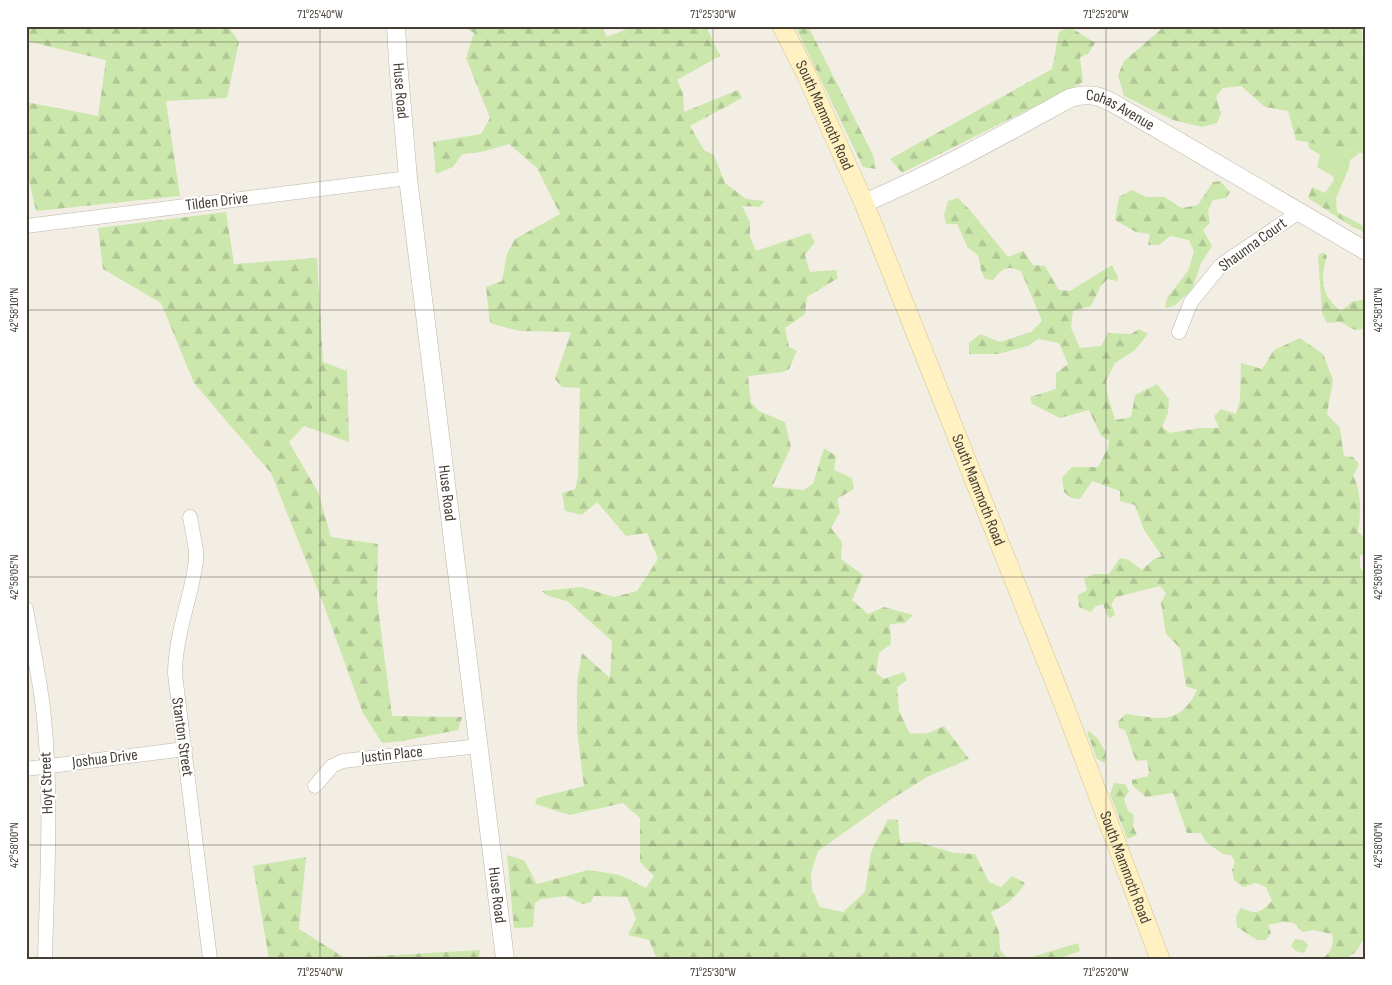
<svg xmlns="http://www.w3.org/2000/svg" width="1392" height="985" font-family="'Sofia Sans Condensed',sans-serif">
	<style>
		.green { fill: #cce7ac }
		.forest { fill: url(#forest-firs) }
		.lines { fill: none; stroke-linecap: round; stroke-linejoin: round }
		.minor-casing { stroke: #beb6a7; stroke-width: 15 }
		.tertiary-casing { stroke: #beb6a7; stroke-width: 19 }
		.secondary-casing { stroke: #d3c293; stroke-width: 20 }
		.minor { stroke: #fff; stroke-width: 14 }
		.tertiary { stroke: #fff; stroke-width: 18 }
		.secondary { stroke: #fff1c1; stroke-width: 19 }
		.ticks { fill: none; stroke: #443e34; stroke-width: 1; stroke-opacity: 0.45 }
		.labels { text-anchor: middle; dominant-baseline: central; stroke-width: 4; stroke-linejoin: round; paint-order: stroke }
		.street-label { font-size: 16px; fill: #443e34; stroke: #fff }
		.neatline { fill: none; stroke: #443e34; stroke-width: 2 }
		.ticks-label { font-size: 12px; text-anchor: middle; fill: #443e34 }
	</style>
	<defs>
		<pattern id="forest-firs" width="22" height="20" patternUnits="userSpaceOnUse" patternTransform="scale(1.25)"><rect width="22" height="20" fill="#cce7ac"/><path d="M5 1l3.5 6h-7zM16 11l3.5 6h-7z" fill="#b0c795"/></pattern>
	</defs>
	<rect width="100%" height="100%" fill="#f2eee4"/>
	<polygon class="green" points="1308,142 1360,153 1350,160 1349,168 1336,198 1325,193 1334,180 1333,176 1317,167 1320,155 1309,148"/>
	<g class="forest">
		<polygon points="26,26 228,26 239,42 227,98 166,101 180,196 36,211 26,167 26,102 98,116 106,60 26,41"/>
		<path d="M 462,26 L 602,26 L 607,37 L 634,26 L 706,26 L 720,56 L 677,80 L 683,93 L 684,112 L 738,90 L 742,98 L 690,126 L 704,150 L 714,155 L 725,183 L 746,199 L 764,201 L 760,207 L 742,206 L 750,222 L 750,237 L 756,251 L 810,233 L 815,242 L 805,255 L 810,272 L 836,270 L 838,278 L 807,297 L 805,314 L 785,328 L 789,347 L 797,351 L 789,369 L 783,372 L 748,376 L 751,403 L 759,411 L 785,422 L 791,447 L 772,487 L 803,490 L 813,484 L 824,448 L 836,456 L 834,470 L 852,478 L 854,489 L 837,499 L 840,512 L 831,528 L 842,542 L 841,559 L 863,575 L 852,600 L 868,614 L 884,607 L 913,615 L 905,623 L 890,624 L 891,644 L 879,653 L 876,673 L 884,679 L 904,672 L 907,680 L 897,687 L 899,711 L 910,734 L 928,733 L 944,726 L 969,759 L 927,777 L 890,800 L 818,851 L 811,873 L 812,890 L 820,907 L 843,912 L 865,892 L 871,852 L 888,819 L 898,820 L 900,843 L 917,842 L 954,853 L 975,854 L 989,882 L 1001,887 L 1012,876 L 1025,883 C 1016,898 1007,905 991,912 L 999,932 L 1000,950 L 1008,959 L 657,959 L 649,940 L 628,935 L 636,919 L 627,897 L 594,896 L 591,902 L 582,904 L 566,896 L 541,899 L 535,903 L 533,927 L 514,928 L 507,855 L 524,860 L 537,884 L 588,870 L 620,875 L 646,888 L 654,876 L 640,862 L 640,818 L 623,803 L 570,815 L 535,804 L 537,798 L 584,786 L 577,731 L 577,683 L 582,653 L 610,678 L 612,641 L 567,601 L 548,596 L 542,591 L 582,587 L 614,597 L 637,591 L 658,559 L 647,533 L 626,536 L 597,502 L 582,515 L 565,511 L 562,493 L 575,489 L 578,477 L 580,388 L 562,387 L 555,379 L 571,332 L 519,331 L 490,323 L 486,287 L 502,281 L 507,254 L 515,239 L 560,214 L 537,168 L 509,144 L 481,152 L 462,154 L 453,167 L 436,174 L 433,142 L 481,134 L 490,118 L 466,58 L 474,33 Z"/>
		<polygon points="795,26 808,26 873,155 876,169 863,167"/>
		<polygon points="1165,26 1362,26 1363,73 1366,74 1366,154 1296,140 1288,111 1265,107 1241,86 1223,88 1216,96 1221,114 1217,123 1202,127 1173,120 1124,96 1118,75 1124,61"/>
		<polygon points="1070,27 1095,43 1088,54 1080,57 1083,82 902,173 890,159 1052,69 1059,32"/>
		<polygon points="1220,181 1230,192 1226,198 1213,200 1208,210 1210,223 1203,230 1212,246 1201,263 1192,290 1174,306 1165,308 1167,298 1188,271 1194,252 1189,240 1170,236 1159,245 1148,245 1150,234 1136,232 1115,220 1119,197 1132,190 1146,197 1164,197 1182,208 1198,205 1213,182"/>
		<polygon points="1312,187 1336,198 1337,212 1362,225 1364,232 1351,226 1308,198"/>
		<path d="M 958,198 L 969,209 L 1008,257 L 1023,251 L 1033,265 L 1045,266 L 1059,290 L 1070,291 L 1112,265 L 1118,277 L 1117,281 L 1107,279 L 1101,286 L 1091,306 L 1073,311 L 1071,328 L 1080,348 L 1101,346 L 1108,333 L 1131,334 L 1139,329 L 1148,334 L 1135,350 L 1115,363 L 1106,381 L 1107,393 L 1115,420 L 1131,417 L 1135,395 L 1157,384 L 1169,399 L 1168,413 L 1162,427 L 1170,433 L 1199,428 L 1219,428 L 1214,416 L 1221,409 L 1236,414 L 1240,400 L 1241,363 L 1262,369 L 1274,350 L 1300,338 L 1323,354 L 1333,380 L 1327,414 L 1340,428 L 1344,456 L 1353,457 L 1359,464 L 1353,476 C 1362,492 1361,514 1358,532 L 1366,539 L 1366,553 L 1360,556 L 1360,567 L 1366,575 L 1366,935 L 1356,952 L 1345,959 L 1322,959 C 1332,952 1334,945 1332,934 L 1313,930 L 1303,932 L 1294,923 L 1283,922 L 1268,925 L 1271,933 L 1266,940 L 1257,940 L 1237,927 L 1236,916 L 1241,908 C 1258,915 1259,913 1272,901 L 1266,887 L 1256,883 L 1243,887 L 1234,880 L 1232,870 L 1235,862 L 1231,855 L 1223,854 L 1206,842 L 1201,833 L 1187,833 L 1173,793 L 1146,797 L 1132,785 L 1132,780 L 1148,776 L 1149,772 L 1147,760 L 1136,761 L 1125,730 L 1119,728 L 1118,722 L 1125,714 C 1159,718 1179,727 1197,690 L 1186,686 L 1180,648 L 1166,634 L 1161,603 L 1166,593 L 1160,586 L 1116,597 L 1111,604 L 1114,611 L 1115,615 L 1110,618 L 1107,615 L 1103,604 L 1096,606 L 1091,612 L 1079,607 L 1078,595 L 1087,590 L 1084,579 L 1094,574 L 1109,574 L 1120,558 L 1129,560 L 1142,570 L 1154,559 L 1162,556 L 1144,530 L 1135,505 L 1120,501 L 1120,491 L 1092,481 L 1080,499 L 1071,498 L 1064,492 L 1062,478 L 1072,467 L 1098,467 L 1108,448 L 1109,440 L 1101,436 L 1089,410 L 1060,418 L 1032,404 L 1030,397 L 1056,389 L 1056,373 L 1068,364 L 1059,343 L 1038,339 L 1028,346 L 998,354 L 969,354 L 969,343 L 980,334 L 1000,342 L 1031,332 L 1042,321 L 1021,271 C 1006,265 1003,268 993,280 L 985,279 L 981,270 L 978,255 L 968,248 L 957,224 L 946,224 L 944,215 L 948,201 Z"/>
		<polygon points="226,212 234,264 317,258 323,362 347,371 349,442 304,426 289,442 318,492 331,537 378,544 377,599 392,716 462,717 458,730 402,741 382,743 363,713 323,603 271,473 194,383 161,303 103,269 98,228"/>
		<path d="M 1321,253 L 1324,253 L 1327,256 C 1320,280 1321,295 1341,311 L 1352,302 L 1366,299 L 1366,327 C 1352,335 1349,324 1339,322 C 1335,322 1330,323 1327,323 L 1322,313 L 1318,256 Z"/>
		<polygon points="1089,731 1097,738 1106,752 1105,763 1097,759 1087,733"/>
		<polygon points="1114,783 1125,784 1129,791 1124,799 1128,811 1134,815 1133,826 1137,835 1127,839 1110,794"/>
		<polygon points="306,857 299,929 345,958 480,950 479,959 269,959 253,866"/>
		<polygon points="1295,939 1303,940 1308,945 1304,953 1296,951 1291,946"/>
		<polygon points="1078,943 1080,951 1058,959 1025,959"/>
	</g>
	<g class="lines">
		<defs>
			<g id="minor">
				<polyline points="26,226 408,178"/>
				<polyline points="1179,332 1191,302 1221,265 1299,212"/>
				<path d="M 190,517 L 196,550 L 196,561 C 191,599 175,635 175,674 L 210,959"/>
				<path d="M 26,609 C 32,645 41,683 44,718 C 52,798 47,879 45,959"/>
				<polyline points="26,769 185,749"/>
				<polyline points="315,786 332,766 343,761 479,746"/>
			</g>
			<g id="tertiary">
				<path id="s1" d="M 396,26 L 398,61 L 408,178 L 505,959"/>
				<path id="s2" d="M 864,203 C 935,173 1003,135 1070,98 C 1092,92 1101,96 1120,107 L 1366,251"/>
			</g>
			<g id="secondary">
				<path id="s3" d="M 782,26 L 807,76 L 864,203 L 1064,705 L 1160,959"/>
			</g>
		</defs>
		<use href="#minor" class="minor-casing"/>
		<use href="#tertiary" class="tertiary-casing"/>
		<use href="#secondary" class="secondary-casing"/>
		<use href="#minor" class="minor"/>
		<use href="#tertiary" class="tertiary"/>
		<use href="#secondary" class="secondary"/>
	</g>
	<path class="ticks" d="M 320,26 L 320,959M 713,26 L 713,959M 1106,26 L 1106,959M 26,42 L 1366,42M 26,310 L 1366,310M 26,577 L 1366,577M 26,845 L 1366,845"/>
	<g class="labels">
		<g class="street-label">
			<text stroke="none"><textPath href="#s1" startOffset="65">Huse Road</textPath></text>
			<text stroke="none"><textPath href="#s2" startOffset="285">Cohas Avenue</textPath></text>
			<text stroke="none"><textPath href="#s3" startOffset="99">South Mammoth Road</textPath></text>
			<text transform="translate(217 202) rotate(-7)">Tilden Drive</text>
			<text transform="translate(1253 245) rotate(-36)">Shaunna Court</text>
			<text stroke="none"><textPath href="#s3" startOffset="504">South Mammoth Road</textPath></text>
			<text stroke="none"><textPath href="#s1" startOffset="470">Huse Road</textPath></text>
			<text transform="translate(182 737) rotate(82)">Stanton Street</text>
			<text transform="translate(392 755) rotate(-6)">Justin Place</text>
			<text transform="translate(105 759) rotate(-7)">Joshua Drive</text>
			<text transform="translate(47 783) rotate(-92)">Hoyt Street</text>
			<text stroke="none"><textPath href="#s3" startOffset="909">South Mammoth Road</textPath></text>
			<text stroke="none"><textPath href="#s1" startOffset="875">Huse Road</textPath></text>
		</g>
	</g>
	<rect width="1392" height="985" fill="none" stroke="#ffffff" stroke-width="55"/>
	<rect x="28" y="28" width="1336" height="930" class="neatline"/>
	<g class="ticks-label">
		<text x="320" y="18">71°25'40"W</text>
		<text x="713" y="18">71°25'30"W</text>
		<text x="1106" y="18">71°25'20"W</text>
		<text transform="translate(14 310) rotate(-90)" y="4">42°58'10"N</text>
		<text transform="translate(1378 310) rotate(-90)" y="4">42°58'10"N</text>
		<text transform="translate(14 577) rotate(-90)" y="4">42°58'05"N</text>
		<text transform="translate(1378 577) rotate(-90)" y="4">42°58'05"N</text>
		<text transform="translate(14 845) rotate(-90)" y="4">42°58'00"N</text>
		<text transform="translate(1378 845) rotate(-90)" y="4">42°58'00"N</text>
		<text x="320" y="976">71°25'40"W</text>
		<text x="713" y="976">71°25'30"W</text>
		<text x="1106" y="976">71°25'20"W</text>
	</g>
</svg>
